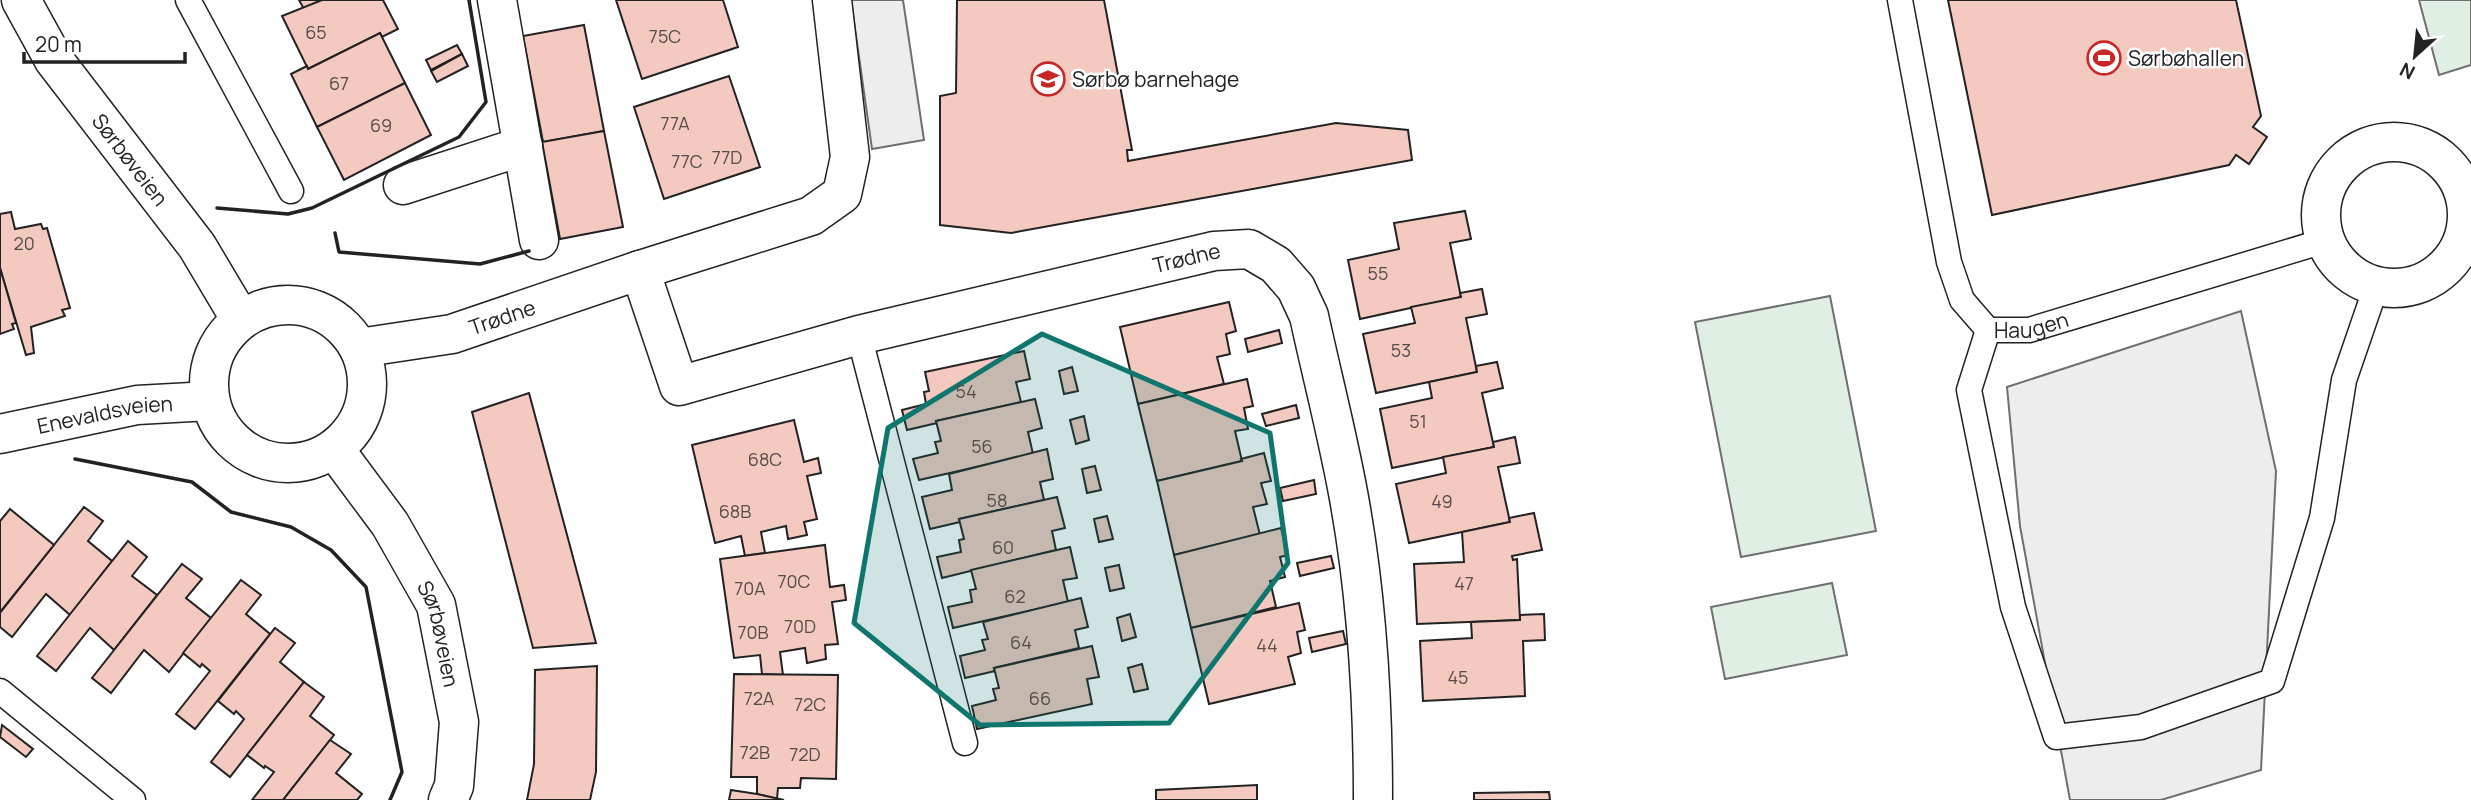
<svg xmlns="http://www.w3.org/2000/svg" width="2471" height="800" font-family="Manrope,sans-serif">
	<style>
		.green { fill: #e0efe3; stroke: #6f6f6f; stroke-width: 2 }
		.parking { fill: #ededed; stroke: #6f6f6f; stroke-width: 2 }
		.building { fill: #f3c9c0; stroke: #222; stroke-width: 2 }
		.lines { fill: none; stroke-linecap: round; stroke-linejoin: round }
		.service-casing { stroke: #222; stroke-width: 27 }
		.minor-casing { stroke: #222; stroke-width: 41 }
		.service { stroke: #fff; stroke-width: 24 }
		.minor { stroke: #fff; stroke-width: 38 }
		.wall { stroke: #222; stroke-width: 3.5 }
		.marked { fill: #0f766e; fill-opacity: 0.2; stroke: #0f766e; stroke-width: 5; stroke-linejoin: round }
		.labels { text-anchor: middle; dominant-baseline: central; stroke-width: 5; stroke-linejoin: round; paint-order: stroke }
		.number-label { font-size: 18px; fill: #564c4a }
		.poi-label { font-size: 21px; fill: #222; stroke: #fff; text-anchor: start }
		.street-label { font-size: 21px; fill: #222; stroke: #fff }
	</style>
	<rect width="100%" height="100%" fill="#fff"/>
	<g class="green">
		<polygon points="2419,0 2471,0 2471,65 2439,75"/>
		<polygon points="1830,296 1876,531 1741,557 1695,322"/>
		<polygon points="1832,583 1847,655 1725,679 1711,607"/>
	</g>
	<g class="parking">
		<polygon points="851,0 903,0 924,140 872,149"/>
		<polygon points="2241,311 2276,471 2261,770 2161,800 2070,800 2020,526 2007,387"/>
	</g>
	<g class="building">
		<polygon points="299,0 322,0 304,9"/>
		<polygon points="322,0 383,0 398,29 382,37 380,33 308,69 282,16"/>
		<polygon points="616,0 723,0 738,47 642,79"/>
		<polygon points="957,0 1104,0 1132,150 1127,150 1128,161 1336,123 1408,130 1412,160 1011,233 940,225 940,96 956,93"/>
		<polygon points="1948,0 2236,0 2261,116 2253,127 2267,137 2249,164 2236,155 2229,165 1992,215"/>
		<polygon points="584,25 604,131 543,142 523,36"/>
		<polygon points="380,33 405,83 317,127 291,74 307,66 308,69"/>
		<polygon points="457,45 462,54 431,70 426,60"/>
		<polygon points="462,54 468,66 437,82 431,71"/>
		<polygon points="729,76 760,167 664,199 634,107"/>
		<polygon points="405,83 431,135 344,180 317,127"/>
		<polygon points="604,131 623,227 560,239 542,142"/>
		<polygon points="1465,211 1471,239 1450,243 1461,297 1360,319 1348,260 1399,249 1394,223"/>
		<polygon points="11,212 15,229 41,224 43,229 47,228 70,308 62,310 65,316 31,327 34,353 26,355 0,268 0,214"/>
		<polygon points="0,268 16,323 12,324 14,329 0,334"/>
		<polygon points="1482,289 1487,314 1466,318 1477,372 1376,393 1363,334 1415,323 1411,307 1461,297 1460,293"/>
		<polygon points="1229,302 1236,331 1226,334 1230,354 1217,357 1224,384 1138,404 1120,327"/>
		<polygon points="1279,330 1282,343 1248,352 1245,339"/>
		<polygon points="1024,351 1030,379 1016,382 1021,402 936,421 937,423 907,430 902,410 926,404 924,392 929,391 925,372"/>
		<polygon points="1497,362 1503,388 1482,393 1494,447 1392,468 1380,409 1432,398 1429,382 1477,372 1476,366"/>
		<polygon points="1072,367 1078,391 1064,394 1059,371"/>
		<polygon points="1247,379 1253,406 1244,408 1248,429 1235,431 1242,461 1157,481 1138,404"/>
		<polygon points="529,393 596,643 533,648 472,412"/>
		<polygon points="1035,399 1042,428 1028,432 1033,454 919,480 913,459 938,453 935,442 941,441 936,421"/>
		<polygon points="1296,405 1299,418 1266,426 1262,414"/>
		<polygon points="1084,416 1089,440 1076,444 1070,420"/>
		<polygon points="794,420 804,462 818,458 821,473 807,476 817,519 804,522 807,535 788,539 786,526 761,532 765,553 745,556 741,536 715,543 692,445"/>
		<polygon points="1515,437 1520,463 1498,467 1510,522 1409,543 1396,484 1446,473 1443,457 1494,447 1493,442"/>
		<polygon points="1047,449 1053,479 1040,482 1044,500 959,519 960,522 930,529 922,497 952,490 949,474"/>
		<polygon points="1264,453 1271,481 1261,483 1267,504 1253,507 1260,535 1174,555 1157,481 1242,461 1241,459"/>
		<polygon points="1095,466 1101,490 1087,493 1082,469"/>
		<polygon points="1314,480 1316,494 1283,501 1280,488"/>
		<polygon points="1057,497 1065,528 1052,531 1056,550 942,578 937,557 961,552 959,540 964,539 959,519"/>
		<polygon points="84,507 103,521 88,541 112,561 70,615 46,594 12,637 0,627 0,613"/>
		<polygon points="10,509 54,545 0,612 0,521"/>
		<polygon points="1534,513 1542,550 1512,556 1513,560 1517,559 1520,620 1417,624 1414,564 1464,562 1462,532 1510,522 1509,518"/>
		<polygon points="1107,516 1113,539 1099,542 1094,519"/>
		<polygon points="1281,528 1288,555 1280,557 1285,577 1270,581 1276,607 1191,628 1174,555"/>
		<polygon points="128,541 147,557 132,576 157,595 114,650 90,628 56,671 37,656"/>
		<polygon points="825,545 830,587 844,585 846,600 832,602 838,644 825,645 826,659 807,663 805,648 780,652 783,675 762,674 760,655 734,658 720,559"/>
		<polygon points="1070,547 1077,578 1063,580 1068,602 953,628 948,607 972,602 970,590 976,589 971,570"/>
		<polygon points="1331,556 1334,568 1300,576 1297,563"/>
		<polygon points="182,564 202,579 186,598 211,618 169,672 144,650 111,693 92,678"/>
		<polygon points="1119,565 1124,588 1110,591 1105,568"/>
		<polygon points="241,580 261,595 246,614 270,634 195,729 176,714 210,671 202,664 200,667 183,653"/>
		<polygon points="1081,598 1088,627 1075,630 1079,648 994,668 995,671 965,678 960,656 985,650 982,640 988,639 983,622"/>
		<polygon points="1299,603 1305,630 1297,632 1301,653 1288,657 1295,684 1209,704 1191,628"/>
		<polygon points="1130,614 1136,637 1122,641 1117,618"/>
		<polygon points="1544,614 1545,640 1523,641 1525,696 1423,701 1420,641 1472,638 1471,622 1520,620 1520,615"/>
		<polygon points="275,628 295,643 280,662 304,682 230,777 211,762 244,719 236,711 234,714 218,701"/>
		<polygon points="1343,631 1346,644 1312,652 1309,638"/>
		<polygon points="1092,646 1099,677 1087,679 1092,704 977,729 972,706 996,700 993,689 999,688 994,668"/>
		<polygon points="1142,664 1148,689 1134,692 1128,668"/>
		<polygon points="597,666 596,772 590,800 527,800 534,764 535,670"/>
		<polygon points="734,674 838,675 836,779 801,778 800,788 778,788 777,799 757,794 757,777 731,777"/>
		<polygon points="304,682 324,697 310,716 334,735 283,800 252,800 274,772 265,766 264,768 247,755"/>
		<polygon points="2,725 33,749 26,757 0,737"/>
		<polygon points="330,740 351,754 336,773 362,794 357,800 283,800"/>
		<polygon points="1257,785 1257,800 1156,800 1156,790"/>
		<polygon points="731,790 757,794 784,800 729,800"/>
		<polygon points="1549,792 1550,800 1474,800 1474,793"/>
	</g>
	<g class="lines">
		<defs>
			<g id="service">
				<polyline points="188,0 291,191"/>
				<path id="s1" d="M 1900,0 L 1949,262 L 1962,300 L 1988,330 L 2029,330 L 2324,241"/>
				<polyline points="1988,330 1969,390 2013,607 2056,737 2141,727 2272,681 2322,518 2344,380 2376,287"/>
				<polyline points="859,335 965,743"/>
				<polyline points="0,691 133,800"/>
			</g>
			<g id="minor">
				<path id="s2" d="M 21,0 L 54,60 L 197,246 L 241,320"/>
				<polyline points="497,0 539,240"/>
				<circle cx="2394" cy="215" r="73"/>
				<polyline points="403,185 523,146"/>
				<path id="s3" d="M 640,270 L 679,386 L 859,335 L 1214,251 L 1249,249 L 1276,265 L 1296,288 L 1309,316 C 1322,376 1338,437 1349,498 C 1367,597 1373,699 1373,800"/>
				<circle cx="288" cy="384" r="79"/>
				<path id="s4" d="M 359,348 L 452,334 L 640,270 L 811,216 L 842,194 L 850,157 L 832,0"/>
				<path id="s5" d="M 0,434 L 137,405 L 210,401"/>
				<path id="s6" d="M 335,450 L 390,524 L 436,605 L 459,722 L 454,786 L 448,800"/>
			</g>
		</defs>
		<use href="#service" class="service-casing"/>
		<use href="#minor" class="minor-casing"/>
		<use href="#service" class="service"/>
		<use href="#minor" class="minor"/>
		<g class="wall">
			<polyline points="217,208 288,214 312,208 459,137 486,102 469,0"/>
			<polyline points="335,233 339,252 480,264 529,251"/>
			<polyline points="75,459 192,482 231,512 291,527 331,550 366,587 402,772 390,800"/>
		</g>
	</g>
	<path class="marked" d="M 1042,334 L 1270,433 L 1288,563 L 1169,723 L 980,725 L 854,623 L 888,428 Z"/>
	<defs>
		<symbol id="stadium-ring" viewBox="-11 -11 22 22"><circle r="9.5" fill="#fff" stroke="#c62828" stroke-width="1.5"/><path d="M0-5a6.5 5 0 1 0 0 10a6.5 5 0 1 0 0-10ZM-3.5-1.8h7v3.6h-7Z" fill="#c62828"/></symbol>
		<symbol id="school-ring" viewBox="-11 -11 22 22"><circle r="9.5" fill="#fff" stroke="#c62828" stroke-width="1.5"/><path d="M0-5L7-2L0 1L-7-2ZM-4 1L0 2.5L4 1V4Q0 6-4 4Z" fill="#c62828"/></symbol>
	</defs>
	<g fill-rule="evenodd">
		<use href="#stadium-ring" x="2085" y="39" width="38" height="38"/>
		<use href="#school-ring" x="1029" y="60" width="38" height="38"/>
	</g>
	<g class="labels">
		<g class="number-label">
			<text x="316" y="32">65</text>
			<text x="665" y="36">75C</text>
			<text x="339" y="83">67</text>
			<text x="675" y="123">77A</text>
			<text x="381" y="125">69</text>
			<text x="727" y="157">77D</text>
			<text x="687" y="161">77C</text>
			<text x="24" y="243">20</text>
			<text x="1378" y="273">55</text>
			<text x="1401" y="350">53</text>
			<text x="966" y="391">54</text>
			<text x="1418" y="421">51</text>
			<text x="982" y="446">56</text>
			<text x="765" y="459">68C</text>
			<text x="997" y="500">58</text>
			<text x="1442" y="501">49</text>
			<text x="735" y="511">68B</text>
			<text x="1003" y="547">60</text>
			<text x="794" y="581">70C</text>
			<text x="1464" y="583">47</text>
			<text x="750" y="588">70A</text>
			<text x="1015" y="596">62</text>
			<text x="800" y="626">70D</text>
			<text x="753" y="632">70B</text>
			<text x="1021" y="642">64</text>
			<text x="1267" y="645">44</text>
			<text x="1458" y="677">45</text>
			<text x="759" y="698">72A</text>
			<text x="1040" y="698">66</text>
			<text x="810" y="704">72C</text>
			<text x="755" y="752">72B</text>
			<text x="805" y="754">72D</text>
		</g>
		<g class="poi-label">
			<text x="2128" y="58">Sørbøhallen</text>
			<text x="1072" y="79">Sørbø barnehage</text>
		</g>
		<g class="street-label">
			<text stroke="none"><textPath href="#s2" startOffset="194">Sørbøveien</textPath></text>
			<text stroke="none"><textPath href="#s3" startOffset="646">Trødne</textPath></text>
			<text stroke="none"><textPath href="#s4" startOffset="147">Trødne</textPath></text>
			<text stroke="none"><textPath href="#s1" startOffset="390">Haugen</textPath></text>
			<text stroke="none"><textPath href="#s5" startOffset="107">Enevaldsveien</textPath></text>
			<text stroke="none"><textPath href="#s6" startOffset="214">Sørbøveien</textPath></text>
		</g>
	</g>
	<g transform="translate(2415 56) rotate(207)" stroke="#ffffff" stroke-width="5" paint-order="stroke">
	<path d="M0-5L12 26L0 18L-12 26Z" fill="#222222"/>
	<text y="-10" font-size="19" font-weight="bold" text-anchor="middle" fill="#222222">N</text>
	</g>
	<path d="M24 52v10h161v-10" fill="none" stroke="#222222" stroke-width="3.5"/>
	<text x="35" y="52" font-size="21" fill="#222222" stroke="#ffffff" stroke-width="5" paint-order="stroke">20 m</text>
</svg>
